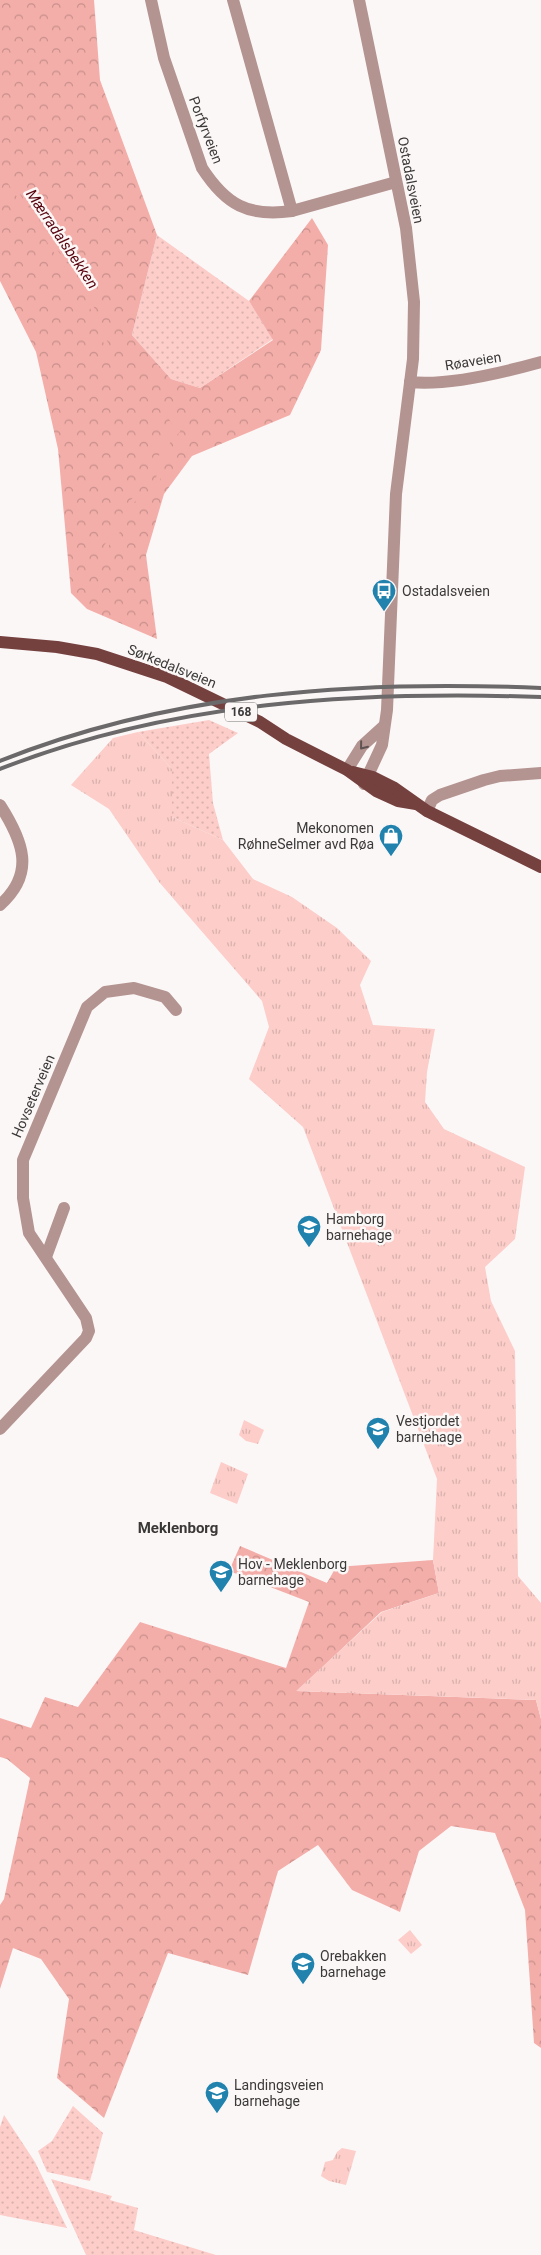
<svg xmlns="http://www.w3.org/2000/svg" width="541" height="2255" font-family="Roboto,sans-serif">
	<style>
		.grass { fill: url(#grass-dots) }
		.forest { fill: url(#forest-crowns) }
		.park { fill: url(#park-tufts) }
		.lines { fill: none; stroke-linecap: round; stroke-linejoin: round }
		.stream { stroke: #f4aea9; stroke-width: 4 }
		.minor { stroke: #b39491; stroke-width: 12 }
		.major { stroke: #75413f; stroke-width: 12 }
		.rail { stroke: #6b6969; stroke-width: 4 }
		.oneway { stroke: #5f5453 }
		.labels { text-anchor: middle; dominant-baseline: central; stroke-width: 5; stroke-linejoin: round; paint-order: stroke }
		.shield { fill: #fcf7f7; stroke: #757272; stroke-width: 1 }
		.shield-label { font-size: 12px; font-weight: bold; fill: #3b3939 }
		.street-label { font-size: 14px; fill: #3b3939; stroke: #fcf7f7 }
		.poi-label { font-size: 14px; fill: #3b3939; stroke: #fcf7f7; text-anchor: start }
		.water-label { font-size: 15px; font-style: italic; fill: #57030d; stroke: #fcf7f7 }
		.neighbourhood-label { font-size: 15px; font-weight: bold; fill: #3a3737; stroke: #fcf7f7 }
	</style>
	<defs>
		<pattern id="grass-dots" width="8" height="8" patternUnits="userSpaceOnUse" patternTransform="scale(1.25)"><rect width="8" height="8" fill="#fccdc9"/><path d="M2 2h.1M6 6h.1" fill="none" stroke="#d9b1ad" stroke-width="1.8" stroke-linecap="round"/></pattern>
		<pattern id="forest-crowns" width="20" height="18" patternUnits="userSpaceOnUse" patternTransform="scale(1.25)"><rect width="20" height="18" fill="#f4aea9"/><path d="M2 6a3 3 0 1 1 6 0M12 15a3 3 0 1 1 6 0" fill="none" stroke="#c78f8b"/></pattern>
		<pattern id="park-tufts" width="24" height="20" patternUnits="userSpaceOnUse" patternTransform="scale(1.25)"><rect width="24" height="20" fill="#fccdc9"/><path d="M3 7l-1-3M5 7V3M7 7l1-3M15 17l-1-3M17 17v-4M19 17l1-3" fill="none" stroke="#d9b1ad"/></pattern>
	</defs>
	<rect width="100%" height="100%" fill="#fcf7f7"/>
	<g class="grass">
		<polygon points="157,235 249,301 273,339 200,388 171,379 132,335"/>
		<polygon points="209,720 238,733 209,754 213,803 223,840 172,817 172,769 138,732"/>
		<polygon points="73,2106 103,2133 90,2181 47,2172 38,2151 52,2141"/>
		<polygon points="4,2115 35,2162 67,2228 0,2215 0,2127"/>
		<polygon points="51,2179 112,2196 110,2200 138,2208 134,2230 216,2255 86,2255"/>
	</g>
	<g class="forest">
		<polygon points="0,0 94,0 100,80 157,235 132,335 171,379 200,388 273,340 249,301 312,218 328,245 321,350 290,415 192,456 164,494 146,555 157,639 87,609 71,593 58,449 36,352 0,281"/>
		<polygon points="240,1546 327,1583 336,1567 433,1560 439,1593 381,1612 297,1691 536,1700 541,1719 541,2048 534,2043 525,1910 495,1833 451,1826 419,1851 400,1912 352,1890 318,1845 278,1871 248,1975 168,1953 104,2118 57,2078 69,1999 41,1959 13,1948 0,1989 0,1905 4,1899 30,1778 7,1759 0,1757 0,1718 31,1728 45,1697 78,1707 140,1622 286,1668 309,1602 229,1571"/>
	</g>
	<g class="park">
		<polygon points="138,732 172,769 172,817 223,840 253,879 292,897 337,928 371,961 360,985 373,1025 435,1029 427,1072 425,1102 444,1129 525,1167 515,1239 485,1267 491,1301 515,1351 518,1576 541,1603 541,1719 536,1700 296,1691 382,1612 439,1593 433,1560 437,1479 303,1127 249,1079 269,1027 262,1001 159,882 109,809 71,785 113,738"/>
		<polygon points="244,1420 264,1430 258,1444 246,1441 239,1435"/>
		<polygon points="221,1462 248,1474 237,1504 210,1493"/>
		<polygon points="410,1930 422,1945 411,1954 398,1940"/>
		<polygon points="342,2148 356,2151 346,2185 329,2181 321,2176 325,2162 333,2160 337,2152"/>
	</g>
	<g class="lines">
		<g class="stream">
			<polyline points="0,168 54,249 86,292 114,364 127,377"/>
			<polyline points="93,570 105,563 106,546 119,530 127,506 137,497 156,495 162,449 178,431 169,415 141,389"/>
		</g>
		<g class="minor">
			<path d="M 151,0 L 164,58 L 202,168 C 226,205 248,217 292,211 L 396,182"/>
			<polyline points="233,0 292,211"/>
			<polyline points="359,0 406,228 414,302 413,359 396,494 387,710 382,745 364,784"/>
			<path d="M 410,382 C 446,386 505,372 541,362"/>
			<polyline points="347,770 362,746 384,726"/>
			<path d="M 0,805 C 23,841 36,873 0,905"/>
			<polyline points="427,811 432,800 440,795 484,780 500,776 541,773"/>
			<polyline points="46,1257 64,1208"/>
			<polyline points="0,1429 86,1338 89,1331 86,1318 29,1233 23,1198 23,1160 87,1007 105,992 134,988 165,997 176,1010"/>
		</g>
		<g class="major">
			<polyline points="0,642 57,647 97,654 167,677 260,722 286,739 347,770 376,791 398,801 416,804"/>
			<polyline points="353,772 373,777 393,787 427,811 541,867"/>
		</g>
		<g class="rail">
			<path d="M 0,761 C 172,692 358,680 541,688"/>
			<path d="M 0,769 C 172,701 358,691 541,697"/>
		</g>
	</g>
	<defs><path id="oneway-chevron" d="M-2-3.5L2.5 0L-2 3.5" fill="none" stroke-width="1.6" stroke-linecap="round" stroke-linejoin="round" transform="scale(1.25)"/></defs>
	<use class="oneway" href="#oneway-chevron" transform="translate(363 746) rotate(129)"/>
	<defs>
		<symbol id="bus-pin" viewBox="-11 -11 22 30"><path d="M0 17L-7.5 6A9.5 9.5 0 1 1 7.5 6Z" fill="#2082ad" stroke="#fcf7f7"/><path d="M-5-6H5V4H4V6H2V4H-2V6H-4V4H-5ZM-3.5-4V0h7V-4ZM-3.5 1.2v1.5H-2V1.2ZM2 1.2v1.5H3.5V1.2Z" fill="#fff"/></symbol>
		<symbol id="shop-pin" viewBox="-11 -11 22 30"><path d="M0 17L-7.5 6A9.5 9.5 0 1 1 7.5 6Z" fill="#2082ad" stroke="#fcf7f7"/><path d="M-5-2.5h2.3a2.7 3.5 0 0 1 5.4 0H5L5.5 6h-11ZM-1.5-2.5h3a1.5 2.3 0 0 0-3 0Z" fill="#fff"/></symbol>
		<symbol id="school-pin" viewBox="-11 -11 22 30"><path d="M0 17L-7.5 6A9.5 9.5 0 1 1 7.5 6Z" fill="#2082ad" stroke="#fcf7f7"/><path d="M0-5L7-2L0 1L-7-2ZM-4 1L0 2.5L4 1V4Q0 6-4 4Z" fill="#fff"/></symbol>
	</defs>
	<g fill-rule="evenodd">
		<use href="#bus-pin" x="370" y="577" width="28" height="38"/>
		<use href="#shop-pin" x="377" y="822" width="28" height="38"/>
		<use href="#school-pin" x="295" y="1213" width="28" height="38"/>
		<use href="#school-pin" x="364" y="1415" width="28" height="38"/>
		<use href="#school-pin" x="207" y="1558" width="28" height="38"/>
		<use href="#school-pin" x="289" y="1950" width="28" height="38"/>
		<use href="#school-pin" x="203" y="2079" width="28" height="38"/>
	</g>
	<g class="labels">
		<rect class="shield" x="225" y="702.5" width="32" height="19" rx="4"/>
		<g class="shield-label">
			<text x="241" y="712">168</text>
		</g>
		<g class="street-label">
			<text transform="translate(206 130) rotate(69)">Porfyrveien</text>
			<text transform="translate(411 180) rotate(79)">Ostadalsveien</text>
			<text transform="translate(473 361) rotate(-9)">Røaveien</text>
			<text transform="translate(172 666) rotate(22)">Sørkedalsveien</text>
			<text transform="translate(33 1096) rotate(-67)">Hovseterveien</text>
		</g>
		<g class="poi-label">
			<text x="402" y="591">Ostadalsveien</text>
			<text x="374" y="828" text-anchor="end">Mekonomen<tspan x="374" dy="16">RøhneSelmer avd Røa</tspan></text>
			<text x="326" y="1219">Hamborg<tspan x="326" dy="16">barnehage</tspan></text>
			<text x="396" y="1421">Vestjordet<tspan x="396" dy="16">barnehage</tspan></text>
			<text x="238" y="1564">Hov - Meklenborg<tspan x="238" dy="16">barnehage</tspan></text>
			<text x="320" y="1956">Orebakken<tspan x="320" dy="16">barnehage</tspan></text>
			<text x="234" y="2085">Landingsveien<tspan x="234" dy="16">barnehage</tspan></text>
		</g>
		<g class="water-label">
			<text transform="translate(62 239) rotate(56)">Mærradalsbekken</text>
		</g>
		<g class="neighbourhood-label">
			<text x="178" y="1528">Meklenborg</text>
		</g>
	</g>
</svg>
